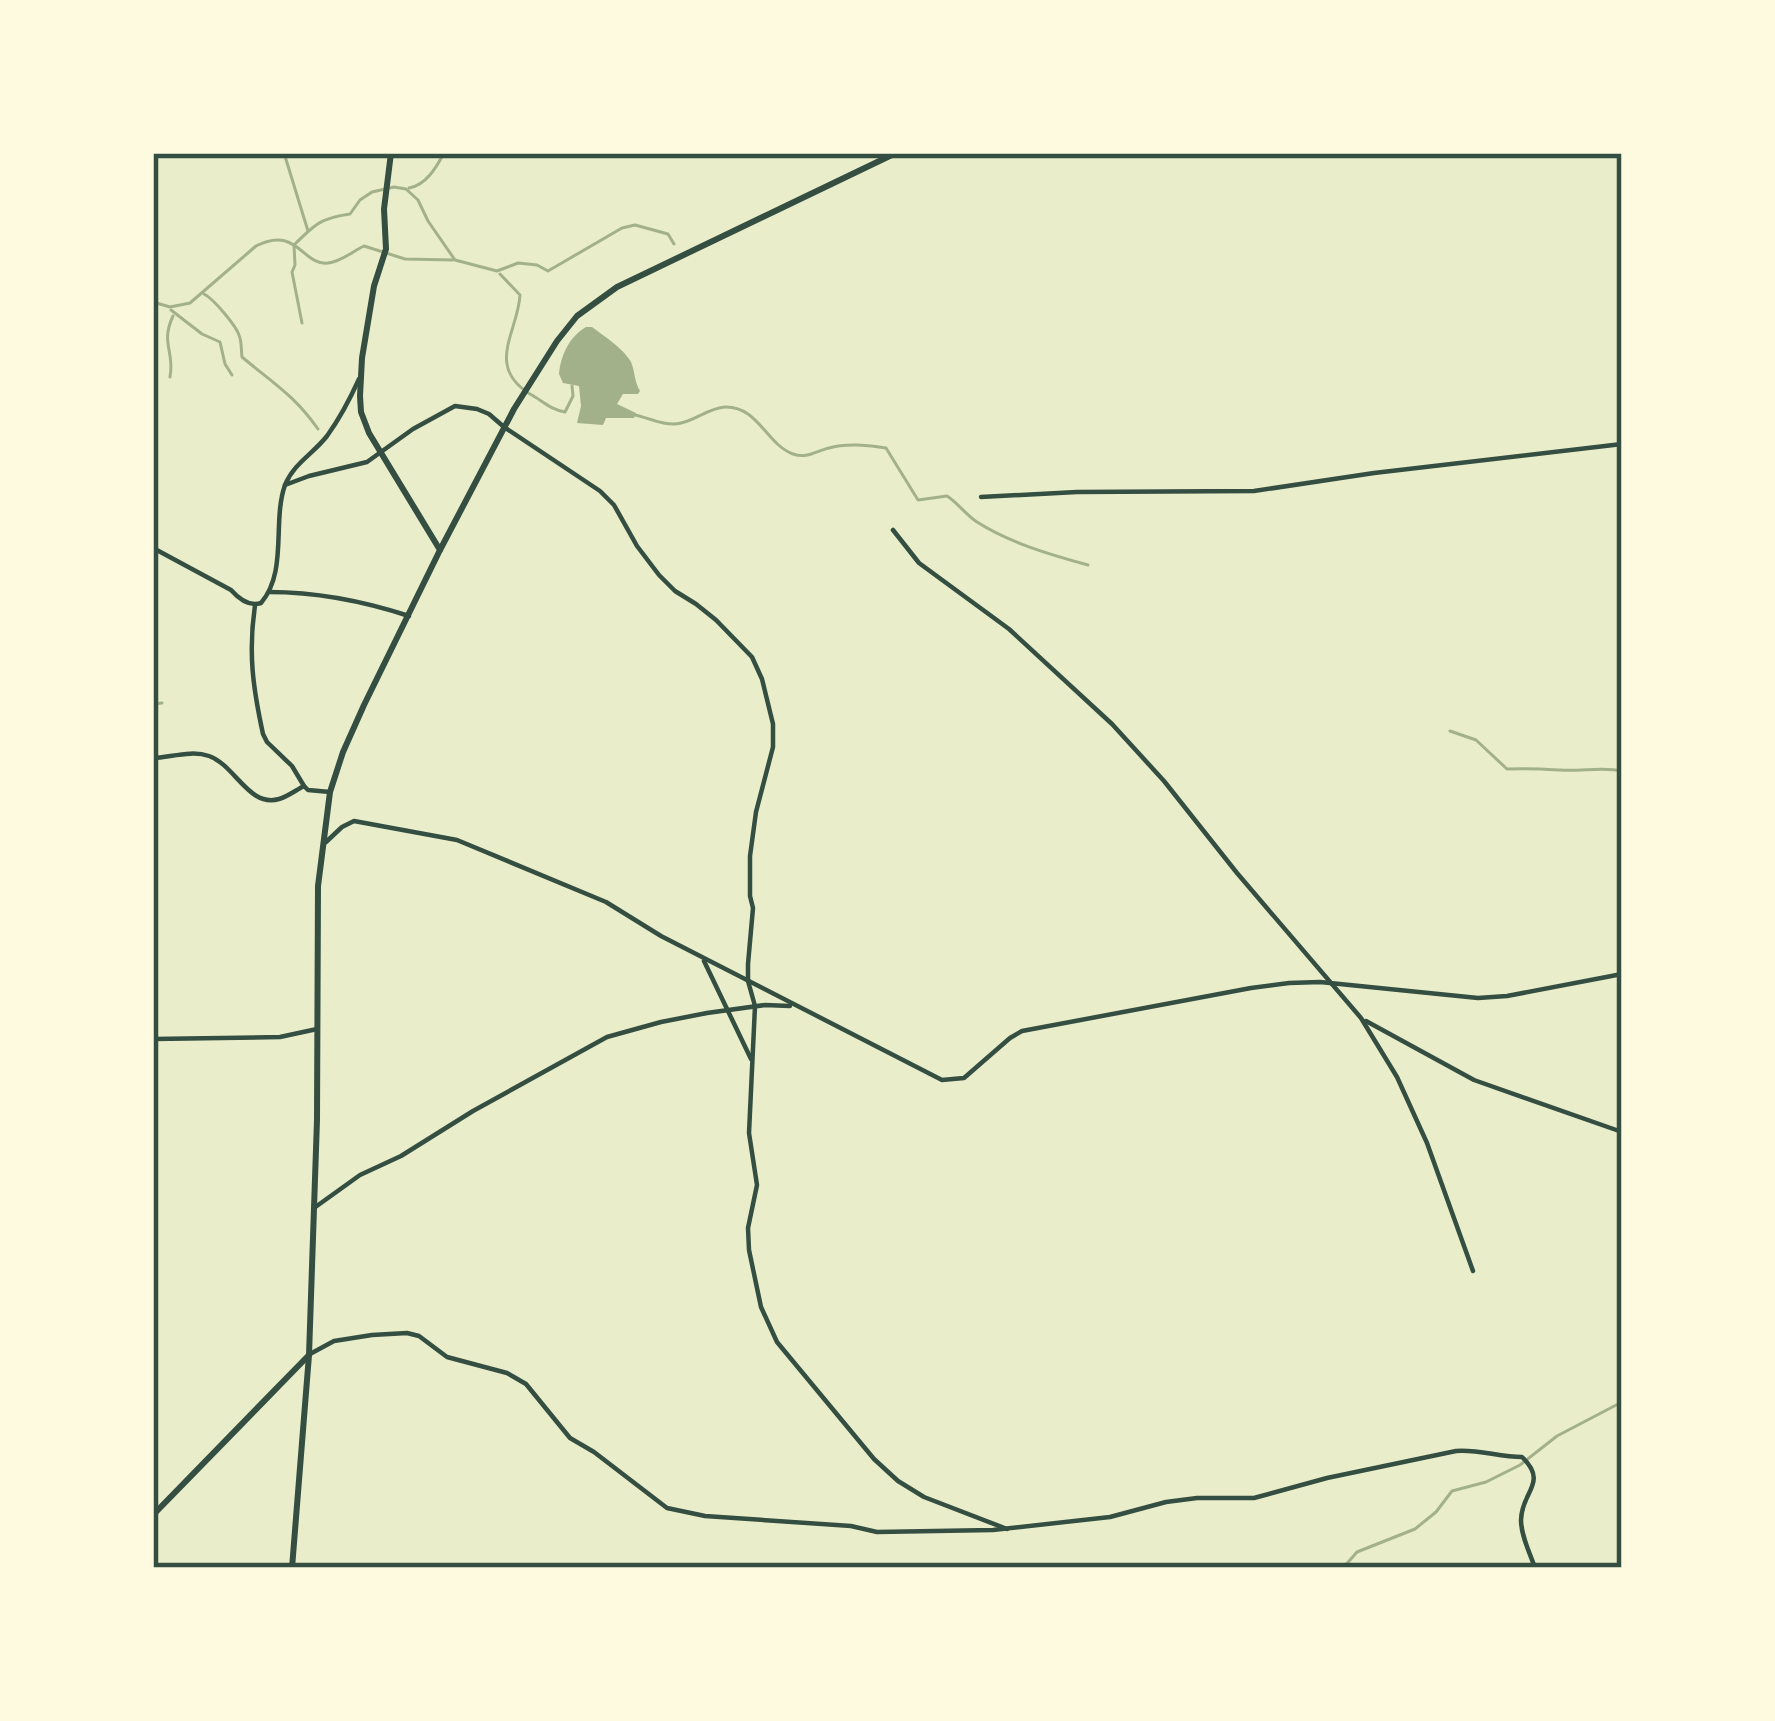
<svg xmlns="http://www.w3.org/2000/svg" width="1775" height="1721" font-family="Merriweather,serif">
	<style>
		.water { fill: #a3b18a }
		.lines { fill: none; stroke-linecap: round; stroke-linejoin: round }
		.stream { stroke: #a3b18a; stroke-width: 3 }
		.minor { stroke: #344e41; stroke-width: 4.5 }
		.tertiary { stroke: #344e41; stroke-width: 6 }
		.neatline { fill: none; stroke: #344e41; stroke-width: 4.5 }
	</style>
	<rect width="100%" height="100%" fill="#e9edc9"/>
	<path class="water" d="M 586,327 L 592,327 C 604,336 624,349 631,362 C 635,371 634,381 640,391 L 638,394 L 623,394 L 617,404 L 636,413 L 634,418 L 606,418 L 603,425 L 577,423 L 581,406 L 579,386 L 563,383 L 559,374 C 561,355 569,337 586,327 Z"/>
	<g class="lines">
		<g class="stream">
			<polyline points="284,153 308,231"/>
			<path d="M 409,188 C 426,185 436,168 444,153"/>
			<path d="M 500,274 L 520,295 C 518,332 485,366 530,394 C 543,401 551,410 565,412 L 573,396 L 572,386"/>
			<path d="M 204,294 C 214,299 236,326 239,335 C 242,342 241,350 242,357 C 273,383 294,395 318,429"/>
			<path d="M 153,302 L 170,307 L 190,303 L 256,246 C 298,225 302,266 328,263 C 341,262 353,251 364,246 L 405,259 L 453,260"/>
			<polyline points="171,310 202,334 220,342 225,364 232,375"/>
			<path d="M 302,323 L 292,272 L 295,265 L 294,245 C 315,224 321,218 350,214 L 360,200 L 372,192 L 394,187 L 406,189 L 418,200 L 428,221 L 455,260 L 497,271 L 518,263 L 537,265 L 548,271 L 622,228 L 635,225 L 668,234 L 674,244"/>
			<path d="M 170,377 C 175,351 160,344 173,316"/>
			<path d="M 635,415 C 649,418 667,427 681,423 C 696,420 709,408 725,407 C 758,406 766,444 793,454 C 807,459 816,451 829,448 C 845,443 870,445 886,448 L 918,500 L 947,496 C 958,503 965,514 977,522 C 1010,543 1051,555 1088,565"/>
			<polyline points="153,704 162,703"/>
			<path d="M 1450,731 L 1476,740 L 1507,769 C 1525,768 1542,769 1560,770 C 1581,772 1602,766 1622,771"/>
			<polyline points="1343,1568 1357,1552 1415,1529 1436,1512 1452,1491 1486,1482 1520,1465 1557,1436 1622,1402"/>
		</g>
		<g class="minor">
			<polyline points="285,485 309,476 367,462 413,429 455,406 477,409 489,414 504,427 600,491 614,505 637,546 659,575 675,591 696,604 716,620 752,657 762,679 773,724 773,747 756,812 750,856 750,896 753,908 748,964 748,981 755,1006 749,1133 757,1185 748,1228 749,1250 761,1307 777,1342 874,1459 898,1481 924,1497 1007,1529"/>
			<polyline points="981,497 1077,492 1254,491 1374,473 1622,444"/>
			<polyline points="893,530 919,563 1009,629 1112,724 1164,781 1237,873 1361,1018 1397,1077 1427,1143 1473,1271"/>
			<path d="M 153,548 L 231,590 C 239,599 249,607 261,603 C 288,571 272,522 285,485 C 294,463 313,454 327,436 C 340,418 350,399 359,379"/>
			<path d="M 269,592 C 317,592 363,601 409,616"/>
			<path d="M 255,605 C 248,653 253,688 263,734 L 267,742 L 292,766 L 304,786 L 308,790 L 330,792"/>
			<path d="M 153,758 C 171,757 192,750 209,756 C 235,765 249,808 279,799 C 287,797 296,790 304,786"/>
			<polyline points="326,842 342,827 354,821 457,840 606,902 661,936 942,1080 964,1078 1010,1038 1022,1031 1251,988 1289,983 1320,982 1478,998 1507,996 1622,974"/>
			<polyline points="704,961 751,1059"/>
			<polyline points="1366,1021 1474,1080 1622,1132"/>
			<polyline points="153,1039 280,1037 317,1029"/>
			<polyline points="314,1208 360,1175 401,1156 473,1111 607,1037 661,1022 707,1013 765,1005 790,1006"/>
			<path d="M 310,1354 L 334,1341 L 372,1335 L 407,1333 L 419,1336 L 447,1357 L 507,1373 L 526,1384 L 570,1438 L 594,1452 L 667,1508 L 705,1516 L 851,1526 L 877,1532 L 993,1530 L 1110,1517 L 1166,1502 L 1197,1498 L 1254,1498 L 1327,1478 L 1456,1451 C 1478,1449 1499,1457 1522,1457 C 1549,1483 1521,1492 1521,1520 C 1521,1536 1530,1553 1535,1568"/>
		</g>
		<g class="tertiary">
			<polyline points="391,153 384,209 386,249 374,286 362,358 360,396 361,412 369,433 440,550"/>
			<polyline points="153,1515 309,1355"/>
			<polyline points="292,1568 309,1355 317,1120 318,886 330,792 343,752 364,705 440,550 514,409 557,341 577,316 617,287 896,153"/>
		</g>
	</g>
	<rect width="1775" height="1721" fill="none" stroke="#fefae0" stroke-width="312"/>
	<rect x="156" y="156" width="1463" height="1409" class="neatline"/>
</svg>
